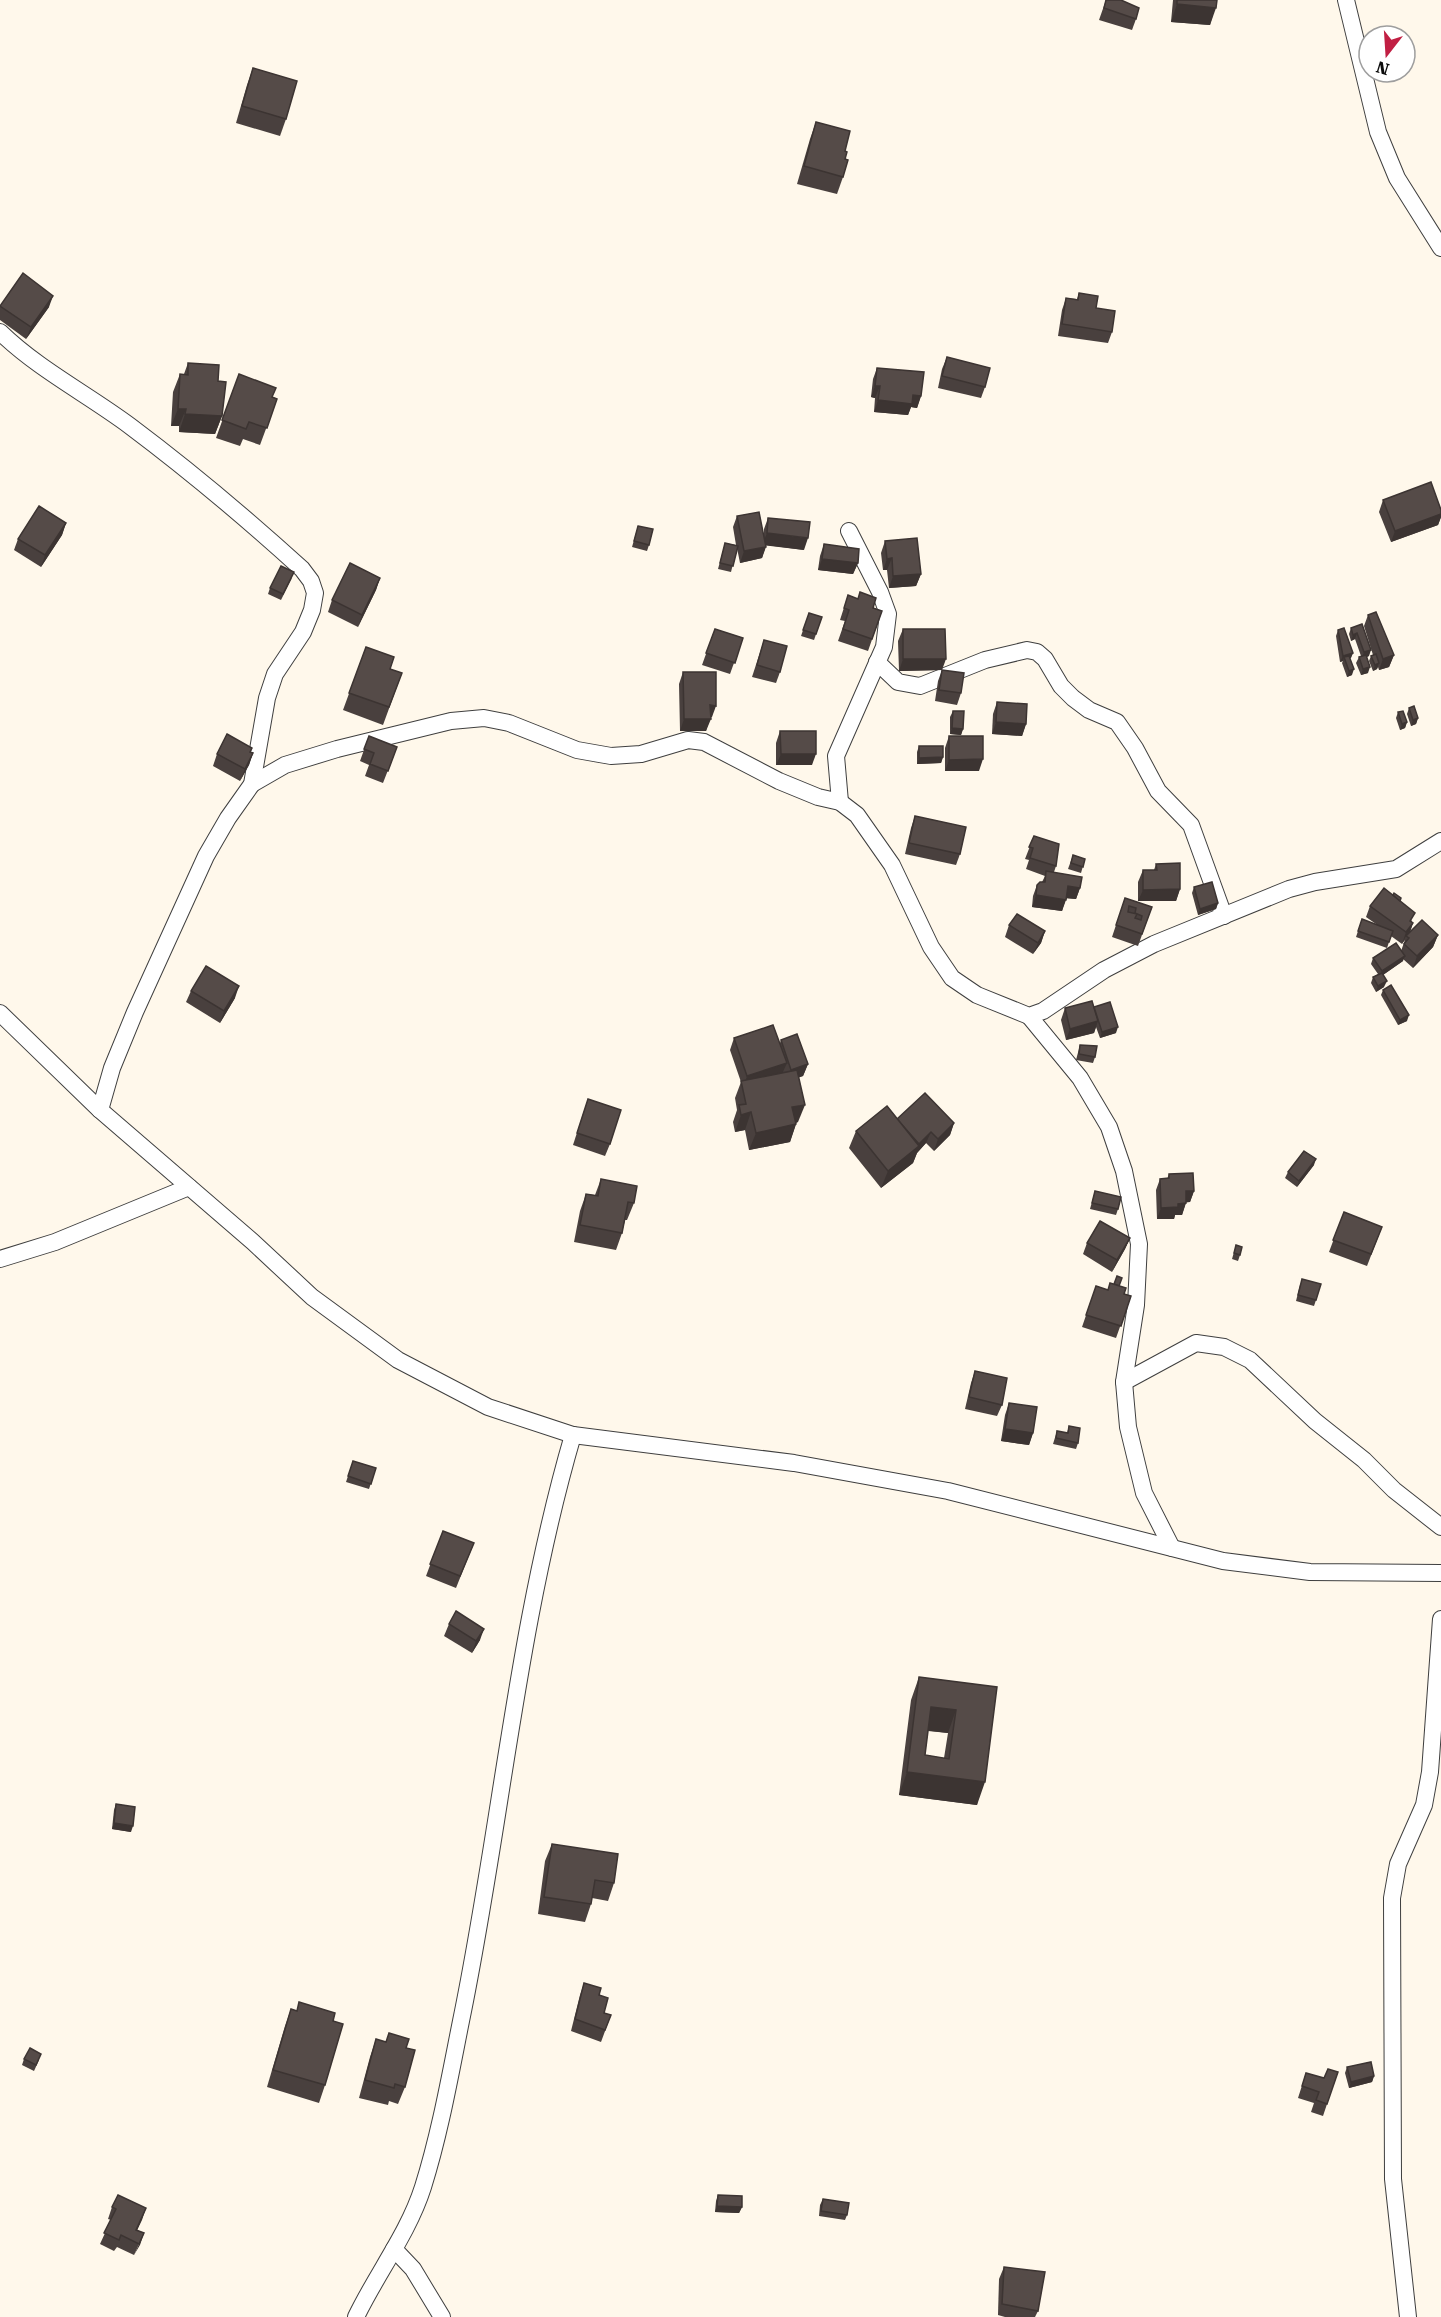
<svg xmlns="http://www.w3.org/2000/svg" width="1441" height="2317" font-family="'Roboto Serif',serif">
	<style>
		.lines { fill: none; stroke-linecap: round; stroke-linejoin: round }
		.minor-casing { stroke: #3f3f3f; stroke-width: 18 }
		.minor { stroke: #fff; stroke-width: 16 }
		.wall { fill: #49403e; fill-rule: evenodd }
		.shaded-wall { fill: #3c3432 }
		.building { fill: #554b48; stroke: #3c3432; stroke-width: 1.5; fill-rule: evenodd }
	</style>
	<rect width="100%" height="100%" fill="#fff8eb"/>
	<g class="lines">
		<defs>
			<g id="minor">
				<polyline points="1346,0 1378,132 1397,178 1441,248"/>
				<path d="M 0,332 C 38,369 87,394 130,426 C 190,471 247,519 302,569 L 311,581 L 315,593 L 312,610 L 303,632 L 275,674 L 267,698 L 252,784 L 228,818 L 206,856 L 135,1012 L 112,1068 L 100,1110"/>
				<polyline points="877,662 898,682 920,686 985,660 1027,650 1037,652 1045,659 1061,686 1073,698 1089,710 1117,722 1135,748 1158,791 1191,825 1224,916"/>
				<polyline points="252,784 285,765 337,749 451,721 484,718 509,723 577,750 611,756 641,754 688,740 704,742 779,781 818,797 840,802 857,815 892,865 931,947 952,978 977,995 1029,1016 1043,1011 1104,970 1154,944 1289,889 1315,882 1396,869 1441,841"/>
				<polyline points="840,802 836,756 884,647 888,614 880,592 849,531"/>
				<polyline points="0,1013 100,1110 253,1242 312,1297 398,1360 488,1407 573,1435 794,1463 948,1491 1223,1561 1310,1572 1441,1573"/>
				<polyline points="1029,1016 1080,1078 1109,1127 1124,1171 1139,1244 1136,1305 1124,1382 1128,1427 1144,1493 1172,1548"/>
				<polyline points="0,1259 55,1242 189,1187"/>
				<polyline points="1124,1382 1196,1343 1224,1347 1250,1360 1315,1421 1364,1460 1394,1490 1441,1527"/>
				<polyline points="394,2249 413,2269 442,2317"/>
				<path d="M 356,2317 C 377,2273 408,2234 423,2187 C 440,2133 450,2076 461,2021 C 501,1827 517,1626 573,1435"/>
				<polyline points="1408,2317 1393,2179 1392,1898 1398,1864 1424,1805 1430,1772 1441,1619"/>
			</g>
		</defs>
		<use href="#minor" class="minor-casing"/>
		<use href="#minor" class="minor"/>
	</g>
	<g class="wall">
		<polygon points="1106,0 1136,19 1132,30 1099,20"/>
		<polygon points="1173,0 1217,0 1210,25 1171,22"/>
		<polygon points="253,68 286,119 280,136 236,123 247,85"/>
		<polygon points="816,122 845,151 843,177 837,194 797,184 810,139"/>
		<polygon points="1079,293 1096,308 1112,332 1108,343 1058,336 1062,310 1066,298 1077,299"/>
		<polygon points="0,305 49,307 26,339 0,320"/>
		<polygon points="947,357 985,387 981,398 938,388 942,369"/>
		<polygon points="188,363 218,381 222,416 215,434 179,432 179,426 171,426 173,392 180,374 184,374"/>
		<polygon points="877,368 921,396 917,408 911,407 908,415 874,412 875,398 871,397 873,379"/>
		<polygon points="239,374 272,397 277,399 260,445 243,439 240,446 216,438"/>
		<polygon points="1383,500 1441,510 1441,517 1438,525 1391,542 1379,512"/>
		<polygon points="737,516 764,534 764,529 768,518 804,550 766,545 762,558 740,563 737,548 731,572 718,569 725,543 736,545 733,527"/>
		<polygon points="66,523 62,535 41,567 14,550 18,539"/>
		<polygon points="638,526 649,545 647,551 632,547"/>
		<polygon points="885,541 921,574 916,586 889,588 887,570 883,570 881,553"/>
		<polygon points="824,544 858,563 853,574 818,570 820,556"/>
		<polygon points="292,578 281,600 268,594 270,588"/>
		<polygon points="380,578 376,590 358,627 328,612 332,600"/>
		<polygon points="848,595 873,608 882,611 868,651 838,641 845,621 840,620"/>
		<polygon points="809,613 822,617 814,640 801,636"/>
		<polygon points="1368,615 1394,655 1389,667 1379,670 1378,667 1377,669 1373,671 1369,661 1371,656 1373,655 1364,626"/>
		<polygon points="1362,624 1369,656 1367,657 1368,673 1361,675 1356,663 1359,657 1361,656 1355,639 1351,641 1349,634 1351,628"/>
		<polygon points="715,629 743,638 730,674 702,665"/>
		<polygon points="903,629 942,670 961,693 957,705 935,701 938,681 942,670 899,671 898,641"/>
		<polygon points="1338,630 1353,653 1350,659 1352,675 1347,677 1342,663 1343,661 1340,662 1336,636"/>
		<polygon points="764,640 780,672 776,683 752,677"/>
		<polygon points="366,647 390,669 402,673 383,725 343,710"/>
		<polygon points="683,672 712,717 710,717 706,731 680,731 679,684"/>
		<polygon points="997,702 1026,724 1022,736 992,734 993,714"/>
		<polygon points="1409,708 1418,718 1416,724 1411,726 1407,714"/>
		<polygon points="953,711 963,729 961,735 950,734 950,717"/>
		<polygon points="1398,712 1407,722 1405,728 1400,730 1396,718"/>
		<polygon points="780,731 812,765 776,765 776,743"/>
		<polygon points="369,736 397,747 383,783 365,776 369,765 360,761"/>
		<polygon points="949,736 979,771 945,771 945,748"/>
		<polygon points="919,746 943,757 941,763 917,764 917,752"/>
		<polygon points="252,748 251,752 253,753 249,765 240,781 213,766 217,754"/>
		<polygon points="915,816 960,854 956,865 905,854 911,828"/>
		<polygon points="1034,836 1056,866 1054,872 1080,888 1076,899 1066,898 1062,911 1032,907 1033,896 1037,885 1042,882 1045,876 1026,869 1029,860 1025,859"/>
		<polygon points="1073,855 1085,859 1081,873 1068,869"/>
		<polygon points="1156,864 1180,889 1176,901 1138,901 1138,882 1143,870 1154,870"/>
		<polygon points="1194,887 1218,903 1216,909 1198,915 1192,893"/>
		<polygon points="1393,895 1401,898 1400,901 1413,923 1410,932 1438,935 1433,947 1413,968 1403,959 1403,961 1383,975 1384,987 1376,992 1371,983 1373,977 1378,974 1371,964 1373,958 1401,951 1405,940 1402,944 1391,936 1387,948 1356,937 1358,931 1376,924 1366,917 1370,906"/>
		<polygon points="1125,898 1152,907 1138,946 1112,937"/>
		<polygon points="1009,925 1045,931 1041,943 1033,954 1005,937"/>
		<polygon points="1383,990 1407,1021 1398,1025 1381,995"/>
		<polygon points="191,991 235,998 220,1023 186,1002"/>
		<polygon points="1094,1007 1116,1033 1100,1038 1096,1027 1094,1033 1066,1040 1061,1020 1065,1008"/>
		<polygon points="734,1038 780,1043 781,1040 808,1064 803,1076 799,1077 798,1122 796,1123 796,1124 790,1142 749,1150 745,1130 735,1132 733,1122 737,1110 735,1098 741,1082 730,1050"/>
		<polygon points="1080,1045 1095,1057 1093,1063 1076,1060"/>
		<polygon points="584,1111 610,1144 605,1156 573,1145"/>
		<polygon points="954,1123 950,1135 934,1151 926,1143 917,1153 913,1163 881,1188 849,1148 856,1131"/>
		<polygon points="1314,1165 1297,1187 1285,1178 1288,1172"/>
		<polygon points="1169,1174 1194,1191 1190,1202 1186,1202 1182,1215 1175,1215 1174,1219 1157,1219 1156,1190 1160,1179 1167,1179"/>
		<polygon points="601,1179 634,1203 627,1220 625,1220 622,1233 616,1250 574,1242 580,1211 586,1194 595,1195"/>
		<polygon points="1095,1191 1118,1209 1116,1215 1090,1209"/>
		<polygon points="1344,1212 1382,1227 1367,1266 1329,1252"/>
		<polygon points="1130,1238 1125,1249 1112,1272 1083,1254 1087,1243"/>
		<polygon points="1236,1245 1240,1255 1238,1261 1232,1259"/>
		<polygon points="1300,1285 1316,1300 1314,1306 1296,1301"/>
		<polygon points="1096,1286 1108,1290 1119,1286 1124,1294 1131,1296 1116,1338 1082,1327"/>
		<polygon points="975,1371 1002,1405 997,1416 965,1409 971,1383"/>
		<polygon points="1009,1403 1033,1433 1029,1445 1001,1441 1005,1415"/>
		<polygon points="1069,1426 1078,1443 1076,1449 1053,1444 1057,1431 1067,1433"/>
		<polygon points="353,1461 376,1468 369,1489 346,1482"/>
		<polygon points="443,1531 474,1543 456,1588 426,1576"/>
		<polygon points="449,1624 480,1640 472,1653 444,1636"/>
		<path d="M 919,1677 L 997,1687 L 977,1805 L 899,1795 L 911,1700 ZM 928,1731 L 948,1733 L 944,1758 L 925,1755 Z"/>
		<polygon points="116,1804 131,1832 112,1829 114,1810"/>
		<polygon points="552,1844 614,1883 608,1901 592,1898 591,1904 585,1922 538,1914 545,1861"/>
		<polygon points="584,1983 599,1995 604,2013 611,2015 601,2042 571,2031 580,1995"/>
		<polygon points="291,2009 333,2021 325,2085 319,2103 267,2087 285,2026"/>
		<polygon points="376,2039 406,2048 405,2087 398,2104 389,2101 388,2105 359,2098 370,2057"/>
		<polygon points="24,2059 39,2060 34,2071 22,2065"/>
		<polygon points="1347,2067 1374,2076 1372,2082 1349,2088 1345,2073"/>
		<polygon points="1306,2073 1327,2104 1323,2116 1311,2112 1314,2103 1298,2098"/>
		<polygon points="718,2195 742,2207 739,2213 715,2212 716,2201"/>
		<polygon points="823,2199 847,2215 845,2220 819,2216 820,2205"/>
		<polygon points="112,2207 146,2208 137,2230 144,2233 134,2255 117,2247 114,2251 100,2244 111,2220 108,2219"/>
		<polygon points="1004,2267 1038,2311 1035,2317 1005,2317 998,2315 999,2279"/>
	</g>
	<g class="shaded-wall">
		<polygon points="1177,4 1216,8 1210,25 1171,22"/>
		<polygon points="53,296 49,307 26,339 31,327"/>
		<polygon points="875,386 880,386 875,398 871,397"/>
		<polygon points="913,395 921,396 917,408 911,407 908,415 874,412 878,400"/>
		<polygon points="178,409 186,409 179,426 171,426"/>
		<polygon points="185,414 222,416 215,434 179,432"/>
		<polygon points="1441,514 1441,517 1438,525 1391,542 1395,531"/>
		<polygon points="66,523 62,535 41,567 45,555"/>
		<polygon points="767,533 808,538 804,550 762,545"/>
		<polygon points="766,547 762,558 740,563 744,551"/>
		<polygon points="892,558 887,570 883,570 887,559"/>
		<polygon points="822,559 858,563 853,574 818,570"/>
		<polygon points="921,574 916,586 889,588 893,576"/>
		<polygon points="380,578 376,590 358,627 362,615"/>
		<polygon points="1357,633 1355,639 1351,641 1353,635"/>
		<polygon points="1371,650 1369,656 1362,658 1364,652"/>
		<polygon points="1353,653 1351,658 1345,660 1344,657 1343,661 1340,662 1343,656"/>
		<polygon points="1394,655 1389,667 1379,670 1383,659"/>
		<polygon points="903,659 946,659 942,670 899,671"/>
		<polygon points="1379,663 1377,669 1373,671 1375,665"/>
		<polygon points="1370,667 1368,673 1361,675 1363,669"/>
		<polygon points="1354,669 1352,675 1347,677 1349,671"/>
		<polygon points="710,705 716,706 712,717 706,717"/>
		<polygon points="1418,718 1416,724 1411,726 1413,720"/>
		<polygon points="684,719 711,719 706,731 680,731"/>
		<polygon points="996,722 1026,724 1022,736 992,734"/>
		<polygon points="1407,722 1405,728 1400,730 1402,724"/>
		<polygon points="952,728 963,729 961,735 950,734"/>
		<polygon points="253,753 249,765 240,781 245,769"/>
		<polygon points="781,754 816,754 812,765 776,765"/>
		<polygon points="943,757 941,763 917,764 919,758"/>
		<polygon points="983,759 979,771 945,771 949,760"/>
		<polygon points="1068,886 1080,888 1076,899 1064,898"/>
		<polygon points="1180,889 1176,901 1138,901 1143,890"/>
		<polygon points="1036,895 1066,900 1062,911 1032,907"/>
		<polygon points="1218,903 1216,909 1198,915 1200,909"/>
		<polygon points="1413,923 1409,935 1406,936 1402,944 1406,932"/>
		<polygon points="1045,931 1041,943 1033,954 1038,943"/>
		<polygon points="1438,935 1433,947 1413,968 1417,956"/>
		<polygon points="1405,956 1403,961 1380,977 1382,971"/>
		<polygon points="1387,981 1384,987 1376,992 1378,986"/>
		<polygon points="239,986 235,998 220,1023 224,1011"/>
		<polygon points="1409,1015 1407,1021 1398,1025 1400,1020"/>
		<polygon points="1098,1021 1094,1033 1066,1040 1070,1029"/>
		<polygon points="1118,1027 1116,1033 1100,1038 1102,1032"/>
		<polygon points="787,1063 782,1074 743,1088 747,1076"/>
		<polygon points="808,1064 803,1076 787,1082 791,1070"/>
		<polygon points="805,1105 798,1122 786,1125 792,1107"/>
		<polygon points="751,1112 745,1130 735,1132 741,1115"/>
		<polygon points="954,1123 950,1135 934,1151 938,1139"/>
		<polygon points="796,1124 790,1142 749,1150 756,1133"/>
		<polygon points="931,1132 926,1143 917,1153 913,1163 881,1188 888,1171 917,1148 919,1144"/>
		<polygon points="1316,1159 1314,1165 1297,1187 1299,1181"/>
		<polygon points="1186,1191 1194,1191 1190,1202 1182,1203"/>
		<polygon points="1186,1203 1182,1215 1175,1215 1174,1219 1157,1219 1161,1208 1178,1204"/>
		<polygon points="1130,1238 1125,1249 1112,1272 1117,1260"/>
		<polygon points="1005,1429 1033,1433 1029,1445 1001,1441"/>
		<polygon points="484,1629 480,1640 472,1653 476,1641"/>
		<polygon points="931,1707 956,1710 948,1733 923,1730"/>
		<polygon points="907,1772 985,1782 977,1805 899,1795"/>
		<polygon points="114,1823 133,1826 131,1832 112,1829"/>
		<polygon points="1374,2076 1372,2082 1349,2088 1351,2082"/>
		<polygon points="717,2206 742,2207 739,2213 715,2212"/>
		<polygon points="146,2208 142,2220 132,2241 136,2230"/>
		<polygon points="144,2233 140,2245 134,2255"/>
	</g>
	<g class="building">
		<polygon points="1106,0 1121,0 1139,8 1136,19 1104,8"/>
		<polygon points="1177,0 1217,0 1216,8 1177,4"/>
		<polygon points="253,68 297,81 286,119 242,106"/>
		<polygon points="816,122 850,131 845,151 847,152 845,159 848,160 843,177 804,166"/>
		<polygon points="23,273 53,296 31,327 0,306"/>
		<polygon points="1079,293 1098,296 1096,308 1115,311 1112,332 1062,324 1066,298 1078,300"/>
		<polygon points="947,357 990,368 985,387 942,376"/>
		<polygon points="188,363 219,365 218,381 226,382 222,416 185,414 186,409 178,409 180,374 188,375"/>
		<polygon points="877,368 924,372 921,396 913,395 912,404 878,400 880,386 875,386"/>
		<polygon points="239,374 276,388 272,397 277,399 267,428 249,422 246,429 222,420"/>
		<polygon points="1431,482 1441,510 1441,514 1395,531 1383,500"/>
		<polygon points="39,506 66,523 45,555 18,539"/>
		<polygon points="759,512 766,547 744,551 737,516"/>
		<polygon points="768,518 810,522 808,538 767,533"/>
		<polygon points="638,526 653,529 649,545 634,541"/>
		<polygon points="917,538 921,574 893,576 892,558 887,559 885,541"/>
		<polygon points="725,543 738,546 733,566 720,563"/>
		<polygon points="824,544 859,549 858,563 822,559"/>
		<polygon points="350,563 380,578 362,615 332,600"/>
		<polygon points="281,566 294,572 283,594 270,588"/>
		<polygon points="860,592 876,598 873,608 882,611 872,639 843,629 849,610 844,608 848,595 858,599"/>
		<polygon points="1376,612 1394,655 1383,659 1368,615"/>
		<polygon points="809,613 822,617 816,634 803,630"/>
		<polygon points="1362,624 1371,650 1364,652 1357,633 1353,635 1351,628"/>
		<polygon points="1344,628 1353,653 1343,656 1338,630"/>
		<polygon points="715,629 743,638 735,663 706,653"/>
		<polygon points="903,629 945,629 946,659 903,659"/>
		<polygon points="764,640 787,646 780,672 757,665"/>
		<polygon points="366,647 394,657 390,669 402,673 389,707 349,693"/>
		<polygon points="1376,654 1379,663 1375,665 1371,656"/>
		<polygon points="1366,655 1370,667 1363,669 1359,657"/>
		<polygon points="1349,656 1354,669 1349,671 1344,657"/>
		<polygon points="942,670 964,673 961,693 939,690"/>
		<polygon points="683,672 716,672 716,706 710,705 711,719 684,719"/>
		<polygon points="997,702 1027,704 1026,724 996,722"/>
		<polygon points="1414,706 1418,718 1413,720 1409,708"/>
		<polygon points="953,711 964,711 963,729 952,728"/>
		<polygon points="1403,711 1407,722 1402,724 1398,712"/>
		<polygon points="780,731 816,731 816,754 781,754"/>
		<polygon points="227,734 252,748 250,752 253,753 245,769 217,754"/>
		<polygon points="369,736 397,747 388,771 370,764 374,753 364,749"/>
		<polygon points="949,736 983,736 983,759 949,760"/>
		<polygon points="919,746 943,746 943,757 919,758"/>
		<polygon points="915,816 966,827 960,854 909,843"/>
		<polygon points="1034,836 1059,844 1056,866 1030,858 1033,848 1029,847"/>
		<polygon points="1073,855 1085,859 1083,867 1071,863"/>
		<polygon points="1180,863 1180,889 1143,890 1143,870 1157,870 1156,864"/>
		<polygon points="1046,871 1082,877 1080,888 1068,886 1066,900 1036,895 1037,885 1040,882 1045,882"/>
		<polygon points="1212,882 1218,903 1200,909 1194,887"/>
		<polygon points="1384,888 1415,913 1410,921 1413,923 1406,932 1370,906"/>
		<polygon points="1394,893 1401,898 1400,901 1393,895"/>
		<path d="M 1125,898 L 1152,907 L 1142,934 L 1116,925 ZM 1129,906 L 1136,908 L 1135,913 L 1142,916 L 1141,920 L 1135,918 L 1137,914 L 1128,912 Z"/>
		<polygon points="1017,914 1045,931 1038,943 1009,925"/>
		<polygon points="1362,919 1393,931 1389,942 1358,931"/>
		<polygon points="1422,920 1438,935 1417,956 1404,944 1409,938 1406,936"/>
		<polygon points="1396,943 1405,956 1382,971 1373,958"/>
		<polygon points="206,966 239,986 224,1011 191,991"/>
		<polygon points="1382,973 1387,981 1378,986 1373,977"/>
		<polygon points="1391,985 1409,1015 1400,1020 1383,990"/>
		<polygon points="1092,1001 1098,1021 1070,1029 1065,1008"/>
		<polygon points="1110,1002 1118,1027 1102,1032 1094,1007"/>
		<polygon points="773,1025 787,1063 747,1076 734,1038"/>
		<polygon points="797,1034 808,1064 791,1070 781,1040"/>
		<polygon points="1080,1045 1097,1046 1095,1057 1079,1054"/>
		<polygon points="797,1070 805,1105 792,1107 796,1124 756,1133 751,1112 741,1115 739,1105 746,1104 741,1081"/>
		<polygon points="925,1093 954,1123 938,1139 931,1132 919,1144 897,1119"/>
		<polygon points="588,1099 621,1110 610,1144 577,1133"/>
		<polygon points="887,1106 919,1146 888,1171 856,1131"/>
		<polygon points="1304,1151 1316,1159 1299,1181 1288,1172"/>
		<polygon points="1193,1173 1194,1191 1186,1191 1186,1203 1178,1204 1178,1207 1161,1208 1160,1179 1169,1178 1169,1174"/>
		<polygon points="601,1179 637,1186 634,1203 628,1202 622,1233 580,1225 586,1194 598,1196"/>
		<polygon points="1095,1191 1121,1197 1118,1209 1092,1203"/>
		<polygon points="1344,1212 1382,1227 1371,1254 1333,1240"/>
		<polygon points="1100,1221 1130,1238 1117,1260 1087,1243"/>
		<polygon points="1236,1245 1242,1247 1240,1255 1234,1253"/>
		<polygon points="1117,1276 1122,1278 1119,1286 1114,1284"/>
		<polygon points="1302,1279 1321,1284 1316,1300 1298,1295"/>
		<polygon points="1110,1283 1126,1288 1124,1294 1131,1296 1121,1326 1086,1315 1096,1286 1108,1290"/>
		<polygon points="975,1371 1007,1378 1002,1405 969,1397"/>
		<polygon points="1009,1403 1037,1407 1033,1433 1005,1429"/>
		<polygon points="1069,1426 1080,1428 1078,1443 1056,1438 1057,1431 1068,1433"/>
		<polygon points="353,1461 376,1468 371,1484 348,1476"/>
		<polygon points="443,1531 474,1543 460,1576 430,1564"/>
		<polygon points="456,1611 484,1629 476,1641 449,1624"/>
		<path d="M 919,1677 L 997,1687 L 985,1782 L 907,1772 ZM 931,1707 L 956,1710 L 949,1759 L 925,1755 Z"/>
		<polygon points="116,1804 135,1807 133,1826 114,1823"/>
		<polygon points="552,1844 618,1854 614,1883 595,1880 591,1904 544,1897"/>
		<polygon points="584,1983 601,1988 599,1995 608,1998 604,2013 611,2015 605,2030 575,2019"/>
		<polygon points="299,2002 335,2013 333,2021 343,2024 325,2085 273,2070 291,2009 297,2011"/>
		<polygon points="389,2033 409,2039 406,2048 415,2050 405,2087 395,2084 394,2088 365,2080 376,2039 386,2042"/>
		<polygon points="30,2048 41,2054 36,2065 24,2059"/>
		<polygon points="1371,2062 1374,2076 1351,2082 1347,2067"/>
		<polygon points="1328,2069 1338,2072 1327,2104 1316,2100 1319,2092 1302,2086 1306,2073 1324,2078"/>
		<polygon points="118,2195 146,2208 136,2230 144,2233 139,2244 121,2235 119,2240 104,2233 116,2209 112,2207"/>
		<polygon points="718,2195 742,2196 742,2207 717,2206"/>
		<polygon points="823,2199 849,2203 847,2215 821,2211"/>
		<polygon points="1004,2267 1045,2272 1038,2311 1002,2304"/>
	</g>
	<g transform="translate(1387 54) rotate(197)"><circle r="28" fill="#ffffff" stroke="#9e9e9e" stroke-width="1.5"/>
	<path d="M0-4.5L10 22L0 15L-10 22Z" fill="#c11f43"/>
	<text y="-9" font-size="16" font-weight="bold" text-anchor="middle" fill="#0c0c0c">N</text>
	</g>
</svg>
